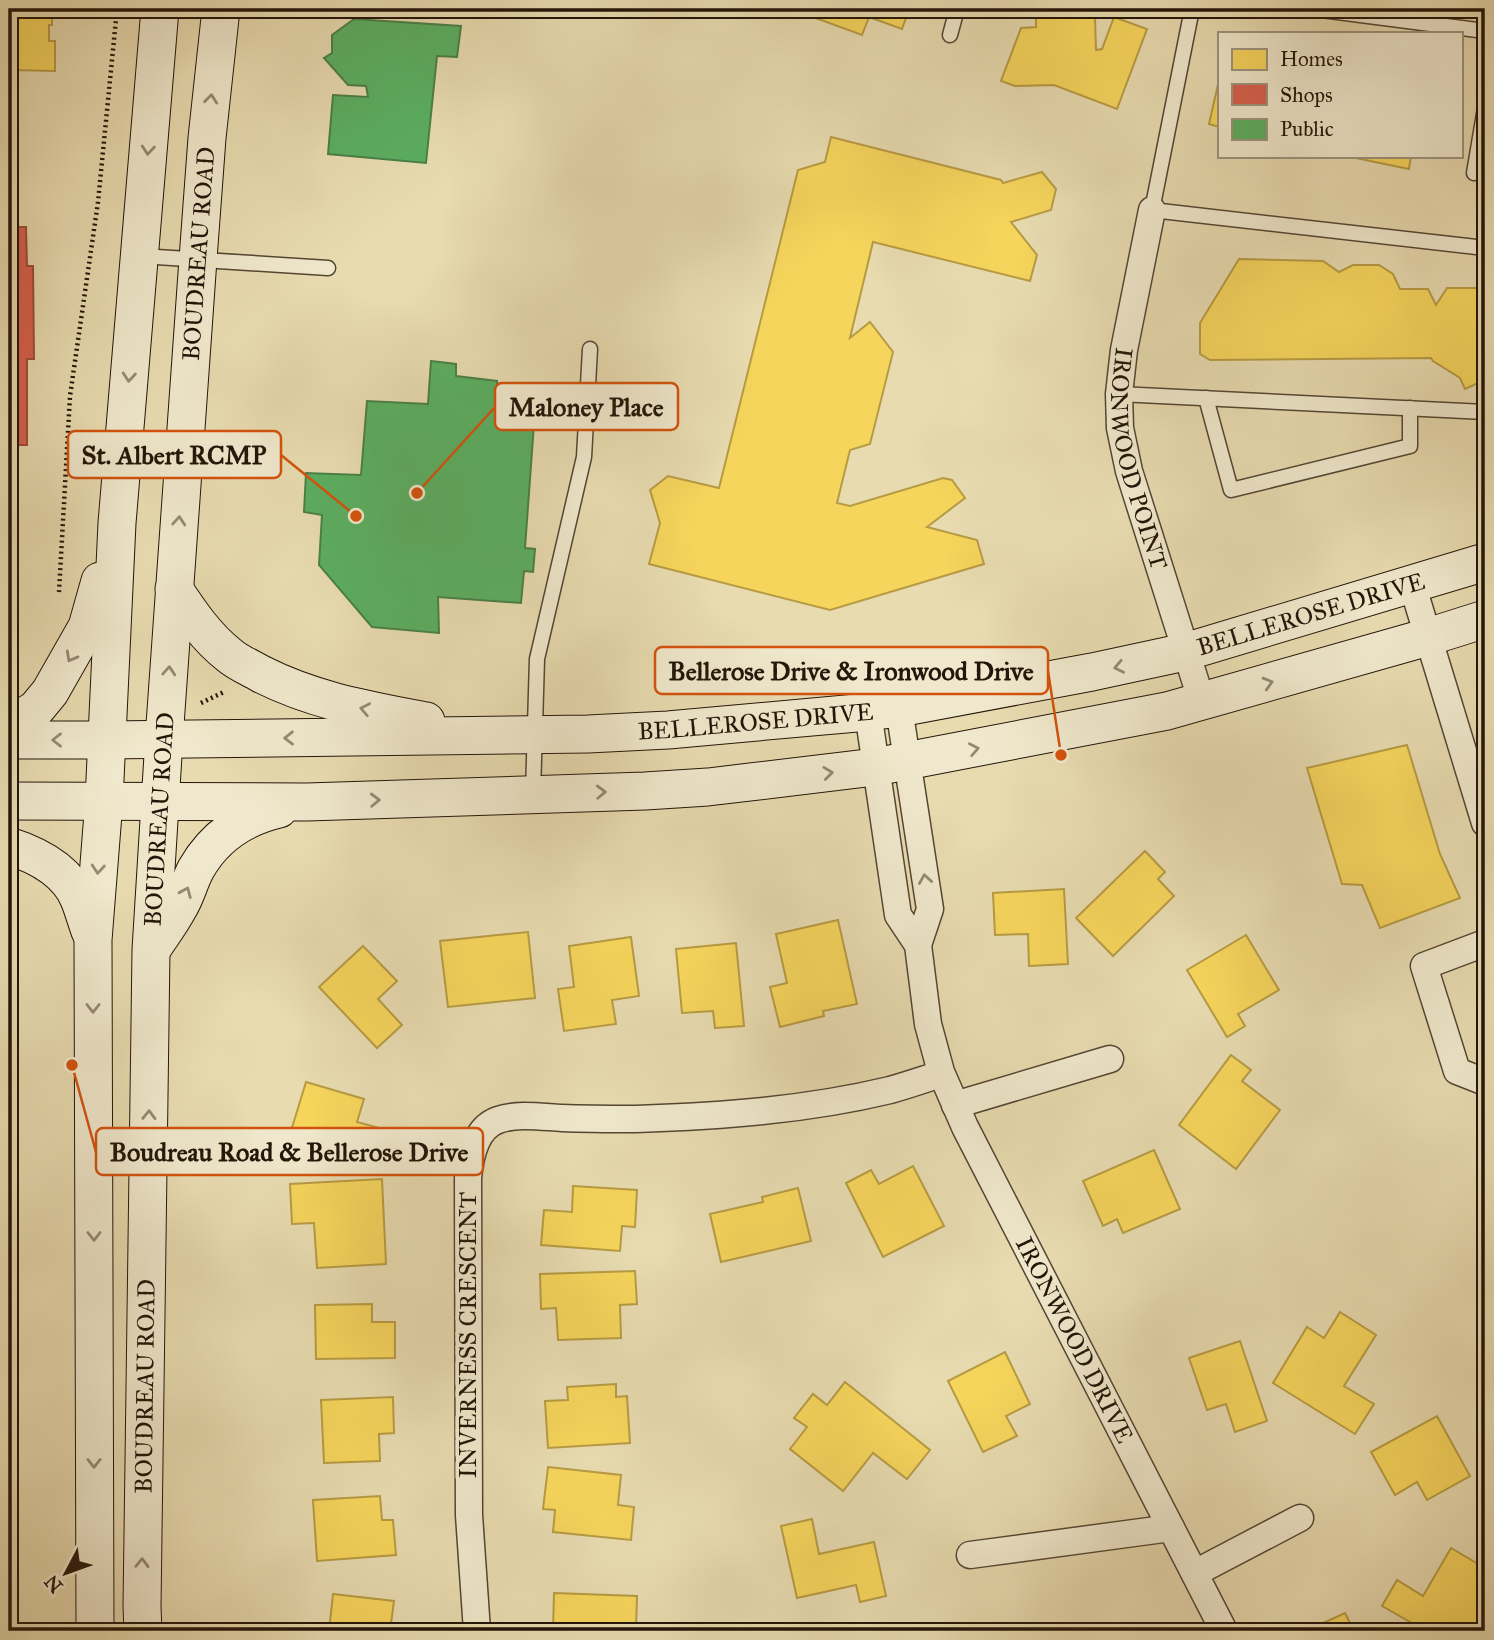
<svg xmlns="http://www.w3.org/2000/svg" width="1494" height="1640" font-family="'IM FELL Great Primer',serif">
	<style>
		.homes { fill: #f6d55c; stroke: #b79b43; stroke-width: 2 }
		.shops { fill: #d6604d; stroke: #a04a39; stroke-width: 2 }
		.public { fill: #5aae61; stroke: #4a8047; stroke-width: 2 }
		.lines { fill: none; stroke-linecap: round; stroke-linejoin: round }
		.service-casing { stroke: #544633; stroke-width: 17 }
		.minor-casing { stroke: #544633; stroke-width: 29 }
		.secondary-casing { stroke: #231509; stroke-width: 39 }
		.path { stroke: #231509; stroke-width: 4.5; stroke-dasharray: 2 3.5; stroke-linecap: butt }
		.service { stroke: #f0e8cc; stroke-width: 14 }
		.minor { stroke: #f0e8cc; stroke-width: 26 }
		.secondary { stroke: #f0e8cc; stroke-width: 37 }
		.oneway { stroke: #948974 }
		.labels { text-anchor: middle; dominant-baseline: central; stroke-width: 7; stroke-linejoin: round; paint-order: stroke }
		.street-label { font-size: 24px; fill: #231509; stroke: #f0e8cc }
		.leader { fill: none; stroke: #d4520c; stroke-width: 2.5 }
		.callout-dot { fill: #d4520c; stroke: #f0e8cc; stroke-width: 2.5 }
		.callout { fill: #f0e8cc; stroke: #d4520c; stroke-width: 2.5 }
		.callout-label { font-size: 26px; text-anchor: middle; font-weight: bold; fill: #231509 }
	</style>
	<rect width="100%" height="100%" fill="#e8dbb0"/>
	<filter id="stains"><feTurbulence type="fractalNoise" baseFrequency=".00286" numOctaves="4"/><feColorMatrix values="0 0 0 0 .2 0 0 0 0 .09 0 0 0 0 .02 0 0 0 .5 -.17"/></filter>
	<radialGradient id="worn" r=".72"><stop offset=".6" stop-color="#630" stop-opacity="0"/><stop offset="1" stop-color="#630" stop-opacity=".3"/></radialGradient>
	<g class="homes">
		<polygon points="9,9 52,9 52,25 49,25 49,41 55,41 55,71 12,70 12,73 9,73"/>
		<polygon points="813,9 909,9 902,29 869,17 862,35 810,16"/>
		<polygon points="1036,9 1075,9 1095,18 1096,50 1102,49 1114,17 1147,29 1117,109 1054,85 1015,86 1001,81 1021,28 1036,27"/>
		<polygon points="1219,80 1219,127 1209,124"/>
		<polygon points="831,137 1001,180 1003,183 1042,172 1056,189 1051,210 1011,222 1037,255 1030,281 873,242 850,338 870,322 893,352 870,444 850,450 837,503 850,506 943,478 952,480 965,498 927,527 977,540 984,564 830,610 649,564 660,523 650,490 668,476 719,488 798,170 825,162"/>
		<polygon points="1346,156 1411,156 1409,169"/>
		<polygon points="1239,259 1323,261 1339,272 1353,265 1379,265 1393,274 1400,289 1428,289 1436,305 1447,288 1485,288 1485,380 1465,389 1460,378 1433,361 1431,358 1210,360 1200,354 1200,323"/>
		<polygon points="1407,745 1440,854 1460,898 1380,928 1362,885 1342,884 1307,768"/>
		<polygon points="1145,851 1165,872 1158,879 1174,896 1113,956 1076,918"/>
		<polygon points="1064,889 1068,964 1029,966 1028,934 995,935 993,893"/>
		<polygon points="838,920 857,1004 823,1011 824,1016 780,1027 770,987 787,983 776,934"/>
		<polygon points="528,932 535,998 448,1007 440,941"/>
		<polygon points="1246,935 1279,990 1238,1014 1245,1026 1227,1037 1187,970"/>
		<polygon points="631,937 639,996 612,1000 616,1024 564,1031 558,989 574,987 569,946"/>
		<polygon points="736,943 744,1026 715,1028 713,1011 682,1013 676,949"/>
		<polygon points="363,946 397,981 378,999 402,1025 377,1048 319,987"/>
		<polygon points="1231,1055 1251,1070 1242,1081 1280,1110 1236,1169 1179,1125"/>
		<polygon points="306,1082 364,1099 357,1122 379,1128 367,1168 287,1144"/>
		<polygon points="1154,1150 1180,1209 1123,1233 1117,1219 1103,1226 1083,1181"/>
		<polygon points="913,1166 944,1226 883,1257 846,1183 871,1170 879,1184"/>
		<polygon points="382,1179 386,1264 317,1268 314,1223 292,1224 290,1184"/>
		<polygon points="573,1186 637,1190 635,1227 622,1226 620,1251 541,1245 544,1210 572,1212"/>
		<polygon points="798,1188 811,1241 721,1262 710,1214 763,1202 762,1197"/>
		<polygon points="635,1271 637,1304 620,1305 621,1338 558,1340 556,1308 541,1309 540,1274"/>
		<polygon points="372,1304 372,1322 395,1322 395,1358 316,1359 315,1305"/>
		<polygon points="1340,1312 1376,1335 1344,1386 1374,1404 1355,1434 1273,1383 1307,1327 1324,1338"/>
		<polygon points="1240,1341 1267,1421 1235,1432 1226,1404 1207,1410 1189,1358"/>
		<polygon points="1005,1352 1030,1404 1006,1416 1017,1436 983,1452 948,1381"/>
		<polygon points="845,1382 930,1450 907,1479 873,1453 843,1491 790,1449 807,1427 794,1418 813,1394 827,1405"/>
		<polygon points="616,1384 616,1397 627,1396 630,1443 548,1448 545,1401 568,1400 567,1387"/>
		<polygon points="393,1397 394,1433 379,1434 380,1461 324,1463 321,1400"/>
		<polygon points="1437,1416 1470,1476 1427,1500 1417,1482 1395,1495 1371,1452"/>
		<polygon points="548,1467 621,1475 618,1505 634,1507 631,1540 553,1532 555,1510 543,1509"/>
		<polygon points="380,1496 382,1520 393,1520 396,1555 317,1561 313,1500"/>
		<polygon points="812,1519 819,1554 874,1542 886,1596 860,1602 856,1585 797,1598 781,1526"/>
		<polygon points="1451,1548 1485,1568 1485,1626 1483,1625 1479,1631 1426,1631 1382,1606 1397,1580 1423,1596"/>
		<polygon points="554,1593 637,1596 636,1631 553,1631"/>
		<polygon points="333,1594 394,1601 390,1631 329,1631"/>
		<polygon points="1345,1613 1354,1631 1311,1631 1310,1629"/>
	</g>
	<polygon class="shops" points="9,227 26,227 27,266 33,266 34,359 27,359 27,445 9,445"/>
	<g class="public">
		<polygon points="354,19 461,26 457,57 437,56 426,163 328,154 333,95 368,97 366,86 348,85 324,58 332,53 332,35"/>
		<polygon points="431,361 456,364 456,376 497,381 497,391 536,396 525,548 535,549 533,572 524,571 521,603 438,597 439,633 372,627 319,565 322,515 304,512 306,473 361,475 367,401 428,404"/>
	</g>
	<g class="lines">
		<defs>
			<g id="service">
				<polyline points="1192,9 1152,210 1485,248"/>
				<polyline points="1314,9 1485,31"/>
				<polyline points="950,35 957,9"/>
				<polyline points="1474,173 1485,108"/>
				<polyline points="141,256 328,268"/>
				<polyline points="1119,394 1485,412"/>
				<polyline points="1206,398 1231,490 1410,446 1410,408"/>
				<polyline points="533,793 537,659 584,457 590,349"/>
			</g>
			<g id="minor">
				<path id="s1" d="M 1152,210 L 1124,350 L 1119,394 L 1120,428 L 1129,471 L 1202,702"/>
				<polyline points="1412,584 1485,823"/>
				<polyline points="899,708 930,909 918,945"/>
				<path id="s2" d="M 868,712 L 898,915 L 918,945 L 928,1024 L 941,1072 L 965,1127 L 1224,1631"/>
				<polyline points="1485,943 1424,966 1457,1071 1485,1082"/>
				<polyline points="955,1105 1110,1059"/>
				<polyline points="970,1555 1171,1528"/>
				<polyline points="1195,1573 1300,1518"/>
				<path d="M 477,1631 L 469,1515 L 468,1178 C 470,1157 475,1128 498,1120 C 517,1113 542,1117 562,1118 C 587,1119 611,1119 636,1119 C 722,1116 807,1110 890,1090 C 908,1085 925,1079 941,1074"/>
			</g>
			<g id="secondary">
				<path d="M 174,589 C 190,613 206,637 229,655 C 238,663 251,668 261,674 C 314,701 369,710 426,721"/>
				<polyline points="9,722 20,719 36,709 50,692 87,627 100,581"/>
				<path id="s3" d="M 9,740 L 106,740 L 588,734 L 668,730 L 868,712 L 899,708 L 1092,672 L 1185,652 L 1485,562"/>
				<polyline points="9,801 307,802 645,791 708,787 875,767 1167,711 1428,637 1485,619"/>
				<path d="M 9,846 C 37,855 67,870 79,899 C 83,909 86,920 90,931"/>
				<path d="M 154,946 C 162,934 171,922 178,909 C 186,897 189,882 196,869 C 214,837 244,817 279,809"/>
				<polyline points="95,1631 93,940 104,801 117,523 160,9"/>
				<path id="s4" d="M 143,1631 L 142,1607 L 151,950 L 164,739 L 198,259 L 207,138 L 221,9"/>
			</g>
		</defs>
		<use href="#service" class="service-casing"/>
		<use href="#minor" class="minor-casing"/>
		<use href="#secondary" class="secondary-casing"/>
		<g class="path">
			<polyline points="59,592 70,396 98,202 117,9"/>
			<polyline points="201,703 224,692"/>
		</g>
		<use href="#service" class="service"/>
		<use href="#minor" class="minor"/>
		<use href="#secondary" class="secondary"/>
	</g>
	<defs><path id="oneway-chevron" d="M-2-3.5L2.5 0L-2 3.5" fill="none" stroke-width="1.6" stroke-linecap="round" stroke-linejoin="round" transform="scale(1.75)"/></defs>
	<g class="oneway">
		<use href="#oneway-chevron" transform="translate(211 99) rotate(-84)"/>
		<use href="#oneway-chevron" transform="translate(148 150) rotate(95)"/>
		<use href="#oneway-chevron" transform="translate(129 377) rotate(95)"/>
		<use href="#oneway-chevron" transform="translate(179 521) rotate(-86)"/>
		<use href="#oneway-chevron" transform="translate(71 657) rotate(119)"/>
		<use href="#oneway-chevron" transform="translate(1119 667) rotate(168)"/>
		<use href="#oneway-chevron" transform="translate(169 671) rotate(-86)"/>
		<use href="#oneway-chevron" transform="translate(1268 683) rotate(-16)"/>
		<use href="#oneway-chevron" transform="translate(365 709) rotate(-169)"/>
		<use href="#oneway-chevron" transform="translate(289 738) rotate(179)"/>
		<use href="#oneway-chevron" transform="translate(57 740) rotate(-180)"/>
		<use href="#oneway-chevron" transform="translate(974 749) rotate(-11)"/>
		<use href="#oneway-chevron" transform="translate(828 773) rotate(-7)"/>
		<use href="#oneway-chevron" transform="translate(601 792) rotate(-2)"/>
		<use href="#oneway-chevron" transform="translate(375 800) rotate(-2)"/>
		<use href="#oneway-chevron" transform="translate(98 869) rotate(95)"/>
		<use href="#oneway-chevron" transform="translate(925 879) rotate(-99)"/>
		<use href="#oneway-chevron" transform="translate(186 892) rotate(-67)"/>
		<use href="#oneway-chevron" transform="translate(93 1008) rotate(90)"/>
		<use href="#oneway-chevron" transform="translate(149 1115) rotate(-89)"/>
		<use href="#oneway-chevron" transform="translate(94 1236) rotate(90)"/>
		<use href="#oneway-chevron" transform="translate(94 1463) rotate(90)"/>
		<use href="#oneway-chevron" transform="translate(142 1563) rotate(-89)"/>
	</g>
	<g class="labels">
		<g class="street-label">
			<text stroke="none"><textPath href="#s4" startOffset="1379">BOUDREAU ROAD</textPath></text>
			<text stroke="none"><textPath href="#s1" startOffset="254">IRONWOOD POINT</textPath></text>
			<text stroke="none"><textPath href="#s3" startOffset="1314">BELLEROSE DRIVE</textPath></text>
			<text stroke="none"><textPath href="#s3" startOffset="747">BELLEROSE DRIVE</textPath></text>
			<text stroke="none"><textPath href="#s4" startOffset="812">BOUDREAU ROAD</textPath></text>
			<text transform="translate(468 1335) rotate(-90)">INVERNESS CRESCENT</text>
			<text stroke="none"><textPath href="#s2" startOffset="670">IRONWOOD DRIVE</textPath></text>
			<text stroke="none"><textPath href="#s4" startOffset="245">BOUDREAU ROAD</textPath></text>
		</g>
	</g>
	<path class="leader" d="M417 493L495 407M356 516L281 455M1061 755L1048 671M72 1065L96 1152"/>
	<g class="callout-dot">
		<circle cx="417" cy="493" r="7"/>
		<circle cx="356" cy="516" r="7"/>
		<circle cx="1061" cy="755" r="7"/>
		<circle cx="72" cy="1065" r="7"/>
	</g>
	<g class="callout">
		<rect x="495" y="383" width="183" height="47" rx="7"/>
		<rect x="68" y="431" width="213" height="47" rx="7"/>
		<rect x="655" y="647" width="393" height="47" rx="7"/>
		<rect x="96" y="1128" width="387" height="47" rx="7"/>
	</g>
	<g class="callout-label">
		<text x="586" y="416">Maloney Place</text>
		<text x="174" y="464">St. Albert RCMP</text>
		<text x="851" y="680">Bellerose Drive &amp; Ironwood Drive</text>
		<text x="289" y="1161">Boudreau Road &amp; Bellerose Drive</text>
	</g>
	<rect width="1494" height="1640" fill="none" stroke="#e8dbb0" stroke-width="35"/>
	<rect x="10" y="10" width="1473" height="1619" fill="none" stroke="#231509" stroke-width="3.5"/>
	<rect x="18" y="18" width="1459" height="1605" fill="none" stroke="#231509" stroke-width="2"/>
	<rect x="1218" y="32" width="245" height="126" fill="#f0e8cc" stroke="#9e947e" stroke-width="2"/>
	<rect x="1232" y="49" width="35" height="21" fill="#f6d55c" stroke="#9e947e" stroke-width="2"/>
	<text x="1280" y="66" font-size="21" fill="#231509">Homes</text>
	<rect x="1232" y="84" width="35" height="21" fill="#d6604d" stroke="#9e947e" stroke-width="2"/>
	<text x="1280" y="102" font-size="21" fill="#231509">Shops</text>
	<rect x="1232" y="119" width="35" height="21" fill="#5aae61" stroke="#9e947e" stroke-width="2"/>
	<text x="1280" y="136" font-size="21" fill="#231509">Public</text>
	<g transform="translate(66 1573) rotate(229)" stroke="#f0e8cc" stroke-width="5" paint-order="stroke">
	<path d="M0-5L12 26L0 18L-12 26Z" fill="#231509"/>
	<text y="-10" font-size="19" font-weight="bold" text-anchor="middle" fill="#231509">N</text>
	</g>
	<rect width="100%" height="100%" filter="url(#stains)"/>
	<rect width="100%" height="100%" fill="url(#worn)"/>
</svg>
